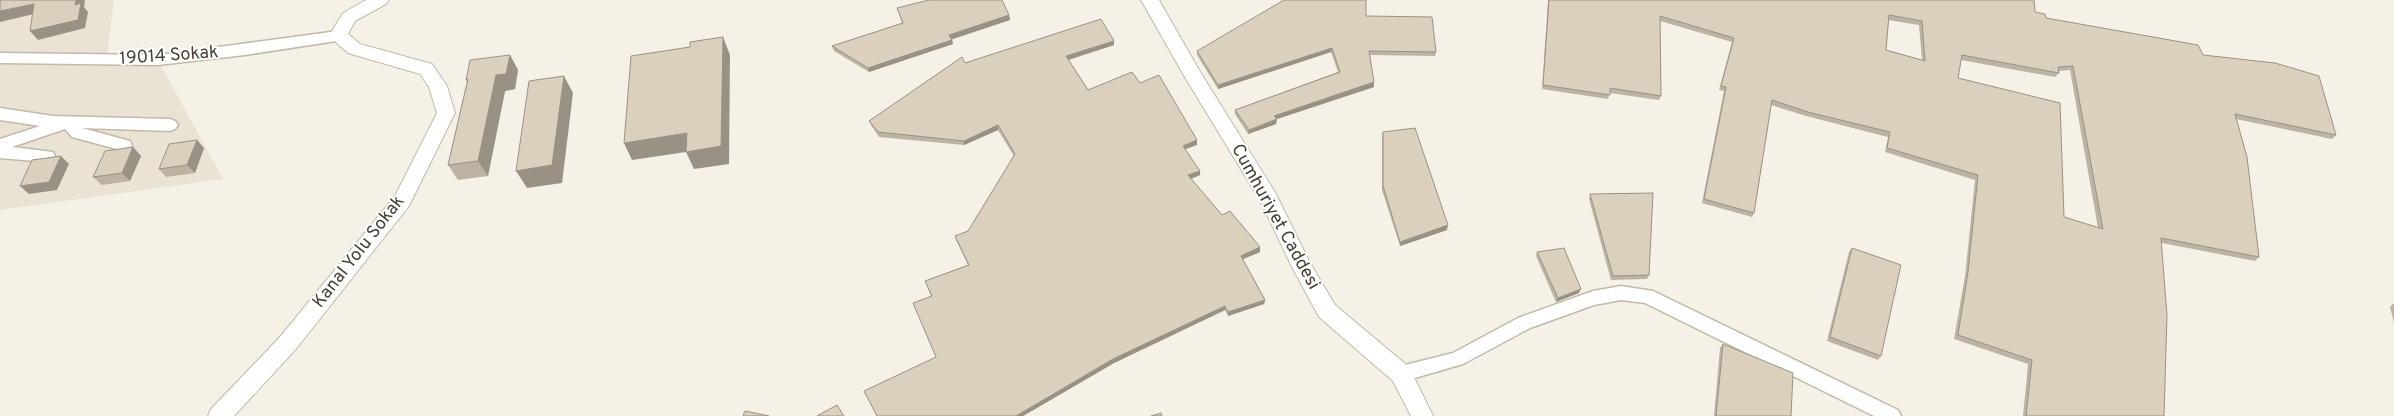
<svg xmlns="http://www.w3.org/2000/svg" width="2394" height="416" font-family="Overpass,sans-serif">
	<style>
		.residential { fill: #eae3d4 }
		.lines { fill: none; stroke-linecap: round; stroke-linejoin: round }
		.minor-casing { stroke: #c2b9a8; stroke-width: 3 }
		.tertiary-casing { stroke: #c2b9a8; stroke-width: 2 }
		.minor { fill: #fff; fill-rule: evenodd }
		.tertiary { fill: #fff; fill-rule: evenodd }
		.wall { fill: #bcb3a3; fill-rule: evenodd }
		.shaded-wall { fill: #999284 }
		.building { fill: #dbd0bd; stroke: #999284; fill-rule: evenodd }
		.labels { text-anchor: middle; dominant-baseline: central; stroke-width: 4; stroke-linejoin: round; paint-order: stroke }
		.street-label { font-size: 18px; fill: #494135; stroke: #fff }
	</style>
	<rect width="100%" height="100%" fill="#f5f1e7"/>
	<polygon class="residential" points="0,0 114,0 107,56 158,60 223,179 0,210"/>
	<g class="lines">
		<defs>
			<g id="minor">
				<polygon points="338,31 343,32 345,36 343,40 245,55 158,65 0,63 0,53 158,55"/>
				<polygon points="0,108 53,116 170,119 175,121 178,125 175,129 170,131 82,128 130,141 132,145 130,149 124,151 72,137 65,129 12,147 53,152 55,156 53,160 47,162 0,158 0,139 40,126 0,120"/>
				<polygon points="1621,286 1653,291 1898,410 1901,416 1874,416 1645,303 1621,300 1594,305 1530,328 1463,364 1401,382 1395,379 1392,374 1395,369 1401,366 1453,353 1518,318 1593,291"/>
			</g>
			<g id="tertiary">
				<polygon points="366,0 389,0 386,4 355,21 348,34 360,44 432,64 447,86 455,113 409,206 296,349 234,416 208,416 211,409 280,337 395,196 437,113 429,87 420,74 348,53 329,36 343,13"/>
				<polygon points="1141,0 1159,0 1199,70 1276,194 1309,261 1335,305 1409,367 1433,416 1411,416 1393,381 1319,317 1291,265 1261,202 1186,79"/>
			</g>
		</defs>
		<use href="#minor" class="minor-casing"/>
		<use href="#tertiary" class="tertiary-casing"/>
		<use href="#minor" class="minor"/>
		<use href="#tertiary" class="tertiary"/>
	</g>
	<g class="wall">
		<path d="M 1548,0 L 2034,0 L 2035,12 L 2046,18 L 2203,55 L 2336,135 L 2332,139 L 2236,119 L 2259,257 L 2255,261 L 2162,243 L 2164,416 L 2023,416 L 2028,364 L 1954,339 L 1965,276 L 1975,180 L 1885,152 L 1888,137 L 1806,116 L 1771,105 L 1754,213 L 1752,217 L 1702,203 L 1724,91 L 1719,90 L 1732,42 L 1660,21 L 1661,96 L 1659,100 L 1610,93 L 1608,99 L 1542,89 ZM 1888,20 L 1919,25 L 1922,60 L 1886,50 ZM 1961,60 L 2055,77 L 2059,73 L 2059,71 L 2070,70 L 2098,228 L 2064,217 L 1958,78 Z"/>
		<polygon points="897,8 1009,15 1010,20 952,39 953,44 869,72 834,51 832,46 902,23"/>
		<polygon points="1366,16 1436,52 1435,56 1370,55 1374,87 1277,119 1276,124 1248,134 1235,114 1235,110 1338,72 1331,52 1218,89 1197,55 1197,51"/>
		<polygon points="1114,41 1114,45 1069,60 1088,90 1140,83 1197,145 1185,149 1200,175 1191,179 1222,215 1260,252 1243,259 1265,300 1264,304 1228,316 1225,310 1114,363 1023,416 877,416 864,391 936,357 913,303 931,296 925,281 968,265 956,240 955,236 968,231 1014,156 998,130 964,145 879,137 871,125 869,121"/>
		<polygon points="510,55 518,70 515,89 505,91 488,176 458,180 448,165 467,82 466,80"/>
		<polygon points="1383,132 1447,230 1400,246 1382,190 1382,137"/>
		<polygon points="133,147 141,156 130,181 102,185 93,177"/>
		<polygon points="204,148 195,173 166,177 159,169"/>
		<polygon points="1590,194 1649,275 1647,279 1611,280 1589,199"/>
		<polygon points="1852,248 1881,356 1878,360 1827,341 1849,252"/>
		<polygon points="1537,252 1579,293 1556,302 1536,256"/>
		<polygon points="2394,303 2394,323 2390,307"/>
		<polygon points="1723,344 1791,416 1714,416 1720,348"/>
	</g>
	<g class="shaded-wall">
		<polygon points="76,0 85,0 84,7 88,12 85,28 38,40 30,31 75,5"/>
		<polygon points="34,4 42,12 0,22 0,11"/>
		<polygon points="1009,15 1010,20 950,40 949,35"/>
		<polygon points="723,37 730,55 729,164 694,169 686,152 632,160 624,143 687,133"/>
		<polygon points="952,40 953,44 869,72 868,68"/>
		<polygon points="1114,41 1114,45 1067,60 1066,56"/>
		<polygon points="1332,48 1331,52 1218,89 1218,85"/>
		<polygon points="510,55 518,70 515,89 505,91 488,176 478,161 496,75"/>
		<polygon points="564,76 573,93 562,183 527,188 516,171"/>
		<polygon points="1374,82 1374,87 1274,120 1274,116"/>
		<polygon points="1277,119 1276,124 1248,134 1249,130"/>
		<polygon points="998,125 998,130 964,145 964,141"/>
		<polygon points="197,140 204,148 195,173 187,165"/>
		<polygon points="1197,140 1197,145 1183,150 1183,146"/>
		<polygon points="133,147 141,156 130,181 122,173"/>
		<polygon points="61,156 69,164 57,190 29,194 20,186"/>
		<polygon points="1200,171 1200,175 1188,180 1188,175"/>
		<polygon points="1448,225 1447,230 1400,246 1400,242"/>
		<polygon points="1260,247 1260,252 1241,260 1241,256"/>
		<polygon points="1581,289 1579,293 1556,302 1558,298"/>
		<polygon points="1265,300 1264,304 1228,316 1228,312"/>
		<polygon points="1225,306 1225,310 1114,363 1023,416 1016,416 1113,359"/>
	</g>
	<g class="building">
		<polygon points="0,0 76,0 75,5 81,3 78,20 30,31 34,4 0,11"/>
		<polygon points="929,0 1002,0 1009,15 949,35 952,40 868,68 832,46 903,23 897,8"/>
		<polygon points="1284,0 1366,0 1366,16 1432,17 1436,52 1369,51 1374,82 1274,116 1277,119 1249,130 1235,110 1340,72 1332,48 1218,85 1197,51"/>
		<path d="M 1549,0 L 2034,0 L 2035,12 L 2045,14 L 2046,18 L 2198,45 L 2203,55 L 2275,63 L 2319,76 L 2336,135 L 2235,114 L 2247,157 L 2259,257 L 2161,238 L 2167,315 L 2164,416 L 2026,416 L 2032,360 L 1958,335 L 1968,272 L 1978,175 L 1887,148 L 1890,132 L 1808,112 L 1772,100 L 1754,213 L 1704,199 L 1726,87 L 1721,86 L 1734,38 L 1660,16 L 1661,96 L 1610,88 L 1610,95 L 1543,85 ZM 1889,15 L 1922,21 L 1925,61 L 1886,50 ZM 1962,55 L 2059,73 L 2058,67 L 2073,66 L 2103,229 L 2064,217 L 2060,103 L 1958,78 Z"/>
		<polygon points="1101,19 1114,41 1066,56 1088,90 1132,72 1140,83 1159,75 1197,140 1183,146 1200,171 1188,175 1222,215 1230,211 1260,247 1241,256 1265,300 1228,312 1225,306 1113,359 1016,416 877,416 864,391 936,357 913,303 932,296 925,281 969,265 955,236 968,231 1015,154 998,125 964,141 878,132 869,121 962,57 965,63"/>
		<polygon points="723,37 721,146 686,152 687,133 624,143 631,56 690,47 690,42"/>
		<polygon points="510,55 506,74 496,75 478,161 448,165 468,79 466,80 470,60"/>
		<polygon points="564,76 552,165 516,171 529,81"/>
		<polygon points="1415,128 1448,225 1400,242 1383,186 1383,132"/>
		<polygon points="197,140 187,165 159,169 169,144"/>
		<polygon points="133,147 122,173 93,177 105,151"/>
		<polygon points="61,156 49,182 20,186 32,160"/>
		<polygon points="1653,193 1649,275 1613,276 1590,194"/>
		<polygon points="1564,248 1581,289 1558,298 1537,252"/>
		<polygon points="1852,248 1901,265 1881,356 1830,337"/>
		<polygon points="1723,344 1793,373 1791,416 1716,416"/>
		<polygon points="837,405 844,416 817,416"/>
		<polygon points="745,411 769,416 743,416"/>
		<polygon points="1161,413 1162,416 1151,416"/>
	</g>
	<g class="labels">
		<g class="street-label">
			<text transform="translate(169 56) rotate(-4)">19014 Sokak</text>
			<text transform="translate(1275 217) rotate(61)">Cumhuriyet Caddesi</text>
			<text transform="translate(359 252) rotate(-52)">Kanal Yolu Sokak</text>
		</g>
	</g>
</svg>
